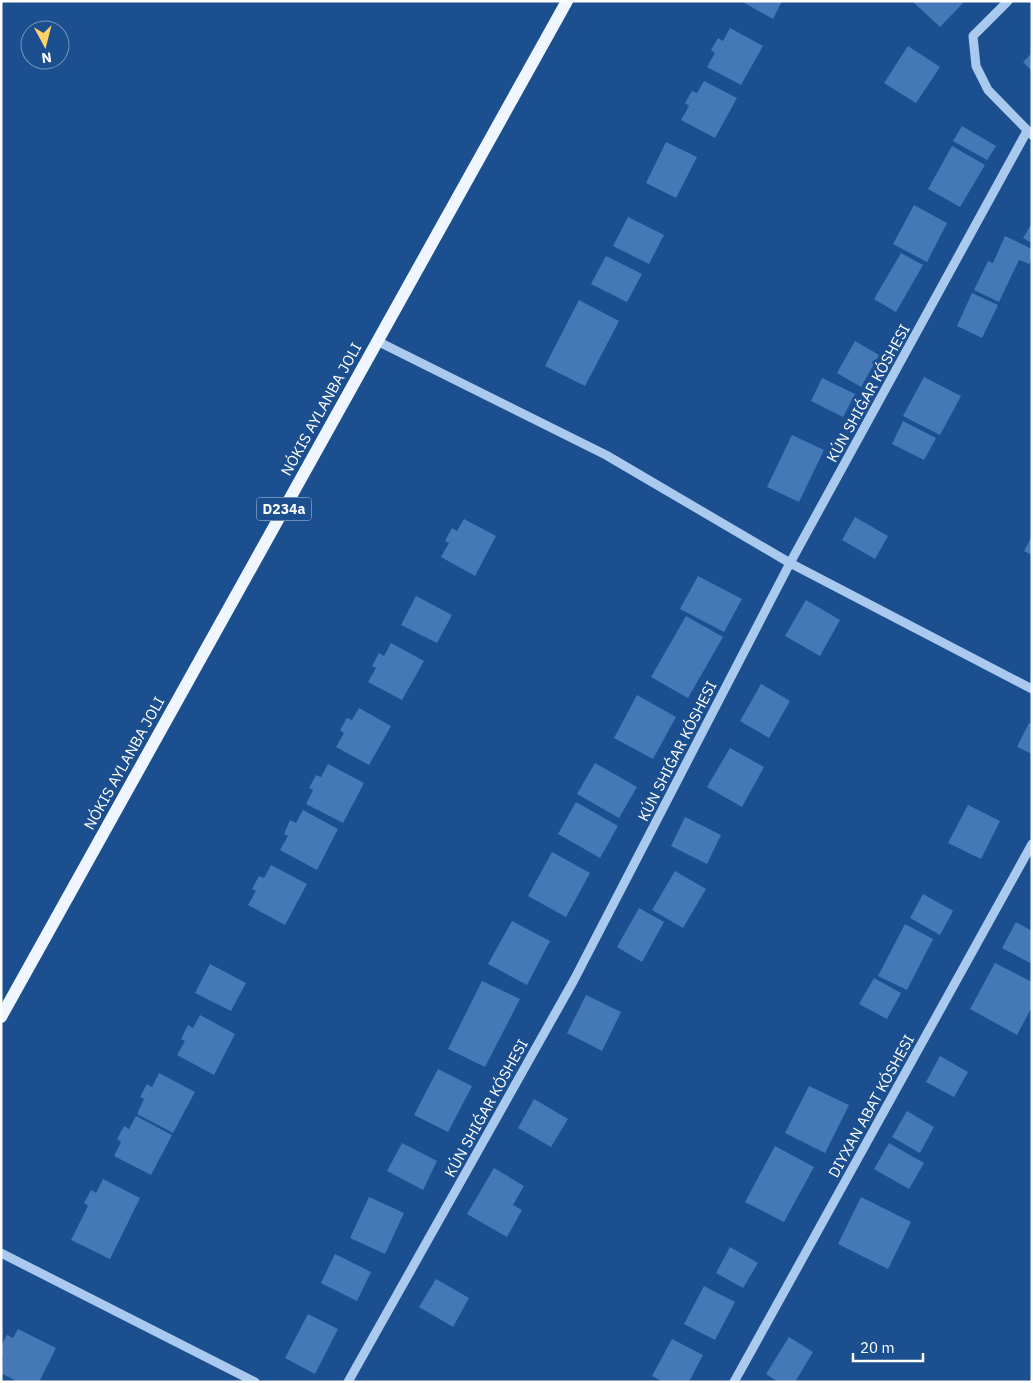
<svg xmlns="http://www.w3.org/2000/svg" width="1033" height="1383" font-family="'IBM Plex Sans',sans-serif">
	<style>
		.building { fill: #4478b7 }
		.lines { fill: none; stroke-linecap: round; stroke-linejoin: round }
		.minor { stroke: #a9c9ee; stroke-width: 9 }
		.major { stroke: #f0f6ff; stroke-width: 12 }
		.labels { text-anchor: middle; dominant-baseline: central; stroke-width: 5; stroke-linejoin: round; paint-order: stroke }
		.shield { fill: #1b4f8f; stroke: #bbcadd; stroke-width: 1 }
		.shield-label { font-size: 14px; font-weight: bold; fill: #fff }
		.street-label { font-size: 15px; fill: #fff; stroke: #1b4f8f }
	</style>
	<rect width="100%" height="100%" fill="#1b4f8f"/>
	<g class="building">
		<polygon points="741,1 782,1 773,19"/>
		<polygon points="912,1 965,1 940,27"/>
		<polygon points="730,28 763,46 741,85 707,67 715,53 711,50 718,38 723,41"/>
		<polygon points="908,46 940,67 916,103 884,83"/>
		<polygon points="1032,53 1032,71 1023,62"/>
		<polygon points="704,81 737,98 715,138 681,120 689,106 685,103 692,91 697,93"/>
		<polygon points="962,126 996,146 987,160 953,141"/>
		<polygon points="666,142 697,157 676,198 646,183"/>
		<polygon points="952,146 985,165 960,207 928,189"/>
		<polygon points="914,205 947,223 927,262 893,244"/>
		<polygon points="628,217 664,235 649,264 613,246"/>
		<polygon points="1032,223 1032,243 1023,238"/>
		<polygon points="1005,236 1032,249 1032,259 1029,264 1019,260 999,302 974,290 988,261 993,263"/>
		<polygon points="901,253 923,265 896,312 874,299"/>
		<polygon points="606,256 642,274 627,302 591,284"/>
		<polygon points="972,293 998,305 982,338 957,326"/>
		<polygon points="579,300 619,321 585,386 545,366"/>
		<polygon points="855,341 879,355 861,387 837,373"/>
		<polygon points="924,377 961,396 940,435 903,416"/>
		<polygon points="822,378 855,394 843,417 811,401"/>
		<polygon points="903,421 936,438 924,460 892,444"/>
		<polygon points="792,435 824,450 799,502 767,487"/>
		<polygon points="855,517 888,536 875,559 842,540"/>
		<polygon points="464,519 496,536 475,576 441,557 449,543 445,541 452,528 457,531"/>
		<polygon points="1032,536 1032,555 1024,551"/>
		<polygon points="698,576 742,599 724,632 680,609"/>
		<polygon points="416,596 452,615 437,643 401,625"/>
		<polygon points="806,600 840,620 820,656 785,636"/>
		<polygon points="686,616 723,637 688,698 651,677"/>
		<polygon points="391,643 424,661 402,700 368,682 376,668 372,666 379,653 384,656"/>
		<polygon points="761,684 790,701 769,738 740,721"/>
		<polygon points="637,695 676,717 653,759 614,738"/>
		<polygon points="359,708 391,726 369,765 336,747 344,733 340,730 347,718 352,720"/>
		<polygon points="1029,723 1032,725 1032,754 1017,747"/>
		<polygon points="730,748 764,767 742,807 707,787"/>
		<polygon points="595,763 637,787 619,818 577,794"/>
		<polygon points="328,764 364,783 343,823 306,804 313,790 309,788 316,775 321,777"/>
		<polygon points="576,802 618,826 600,858 558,834"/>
		<polygon points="968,805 1000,821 981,859 948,843"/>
		<polygon points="303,810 338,829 317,870 280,850 288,836 284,834 290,820 296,823"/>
		<polygon points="685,817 721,835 707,864 671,846"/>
		<polygon points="552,852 590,873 566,917 528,896"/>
		<polygon points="271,865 307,884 285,925 248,905 256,891 252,889 259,876 264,878"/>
		<polygon points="675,871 706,889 683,928 652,910"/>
		<polygon points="923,894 953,911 940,935 910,918"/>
		<polygon points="639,908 664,922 642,962 617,947"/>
		<polygon points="512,921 550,941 527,985 488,964"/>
		<polygon points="1016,922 1032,931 1032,959 1030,963 1002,948"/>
		<polygon points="905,924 933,939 907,990 878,976"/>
		<polygon points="995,963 1032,982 1032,1007 1017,1035 970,1009"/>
		<polygon points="210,964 246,983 231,1011 195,993"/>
		<polygon points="874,978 901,993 887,1019 859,1004"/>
		<polygon points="482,981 520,999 485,1067 448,1049"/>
		<polygon points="586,995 621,1012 602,1051 567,1033"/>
		<polygon points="200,1015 235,1034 214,1075 177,1055 185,1041 181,1039 188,1025 193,1028"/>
		<polygon points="940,1056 968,1072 954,1097 926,1082"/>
		<polygon points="438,1069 472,1086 448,1132 414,1115"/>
		<polygon points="159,1073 195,1092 173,1133 137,1114 144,1099 140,1097 147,1084 152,1087"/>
		<polygon points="809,1086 849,1105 825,1153 785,1133"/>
		<polygon points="534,1099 568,1119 551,1147 518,1128"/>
		<polygon points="907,1111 934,1127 920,1153 892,1137"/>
		<polygon points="136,1116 172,1135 151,1175 114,1156 121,1142 117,1139 124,1126 129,1129"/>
		<polygon points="402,1143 437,1161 423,1190 387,1171"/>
		<polygon points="889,1143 924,1163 909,1189 874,1169"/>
		<polygon points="775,1146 814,1167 784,1222 745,1202"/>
		<polygon points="494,1168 524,1186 513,1205 522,1210 507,1237 467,1214"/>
		<polygon points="103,1179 140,1198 110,1259 71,1240 88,1206 84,1203 91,1190 96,1193"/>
		<polygon points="369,1197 404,1213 385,1254 350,1238"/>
		<polygon points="861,1197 911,1222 888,1269 838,1244"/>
		<polygon points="730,1247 758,1263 743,1288 716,1273"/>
		<polygon points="335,1254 371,1272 357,1301 321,1283"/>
		<polygon points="436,1279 469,1298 453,1327 419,1307"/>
		<polygon points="704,1286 735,1302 715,1340 684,1324"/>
		<polygon points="308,1314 338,1329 315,1374 285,1358"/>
		<polygon points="18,1329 56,1348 39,1382 18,1382 1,1373 3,1358 1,1357 1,1346 7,1335 13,1338"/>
		<polygon points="789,1337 813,1352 795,1382 778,1382 766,1374"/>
		<polygon points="672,1339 703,1355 689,1382 663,1382 652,1376"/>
	</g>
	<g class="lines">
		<g class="minor">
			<polyline points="1008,1 973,36 976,66 988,90 1032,135"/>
			<polyline points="377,341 606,455 790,563 1032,689"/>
			<polyline points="1,1253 255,1382"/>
			<polyline points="348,1382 574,980 790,563 1027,131"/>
			<polyline points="734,1382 1032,844"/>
		</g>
		<polyline class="major" points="1,1017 567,1"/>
	</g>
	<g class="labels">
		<rect class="shield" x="256.5" y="497.5" width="55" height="23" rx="4"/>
		<g class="shield-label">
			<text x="284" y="509">D234a</text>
		</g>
		<g class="street-label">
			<text transform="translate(868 393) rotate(-61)">KÚN SHIǴAR KÓSHESI</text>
			<text transform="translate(321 409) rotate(-61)">NÓKIS AYLANBA JOLI</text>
			<text transform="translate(677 751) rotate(-63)">KÚN SHIǴAR KÓSHESI</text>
			<text transform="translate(124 763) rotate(-61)">NÓKIS AYLANBA JOLI</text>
			<text transform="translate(871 1106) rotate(-61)">DIYXAN ABAT KÓSHESI</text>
			<text transform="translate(486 1108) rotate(-61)">KÚN SHIǴAR KÓSHESI</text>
		</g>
	</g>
	<rect width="1033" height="1383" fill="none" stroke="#ffffff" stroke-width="5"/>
	<g transform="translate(45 45) rotate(173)"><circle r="24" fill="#1b4f8f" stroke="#7695bc"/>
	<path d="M0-4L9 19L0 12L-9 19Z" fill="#ffd166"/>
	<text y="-8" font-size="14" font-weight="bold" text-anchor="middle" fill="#ffffff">N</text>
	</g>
	<path d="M853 1353v8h70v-8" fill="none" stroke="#ffffff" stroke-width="2.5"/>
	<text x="860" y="1353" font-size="15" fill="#ffffff" stroke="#1b4f8f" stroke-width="4" paint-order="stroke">20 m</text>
</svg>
